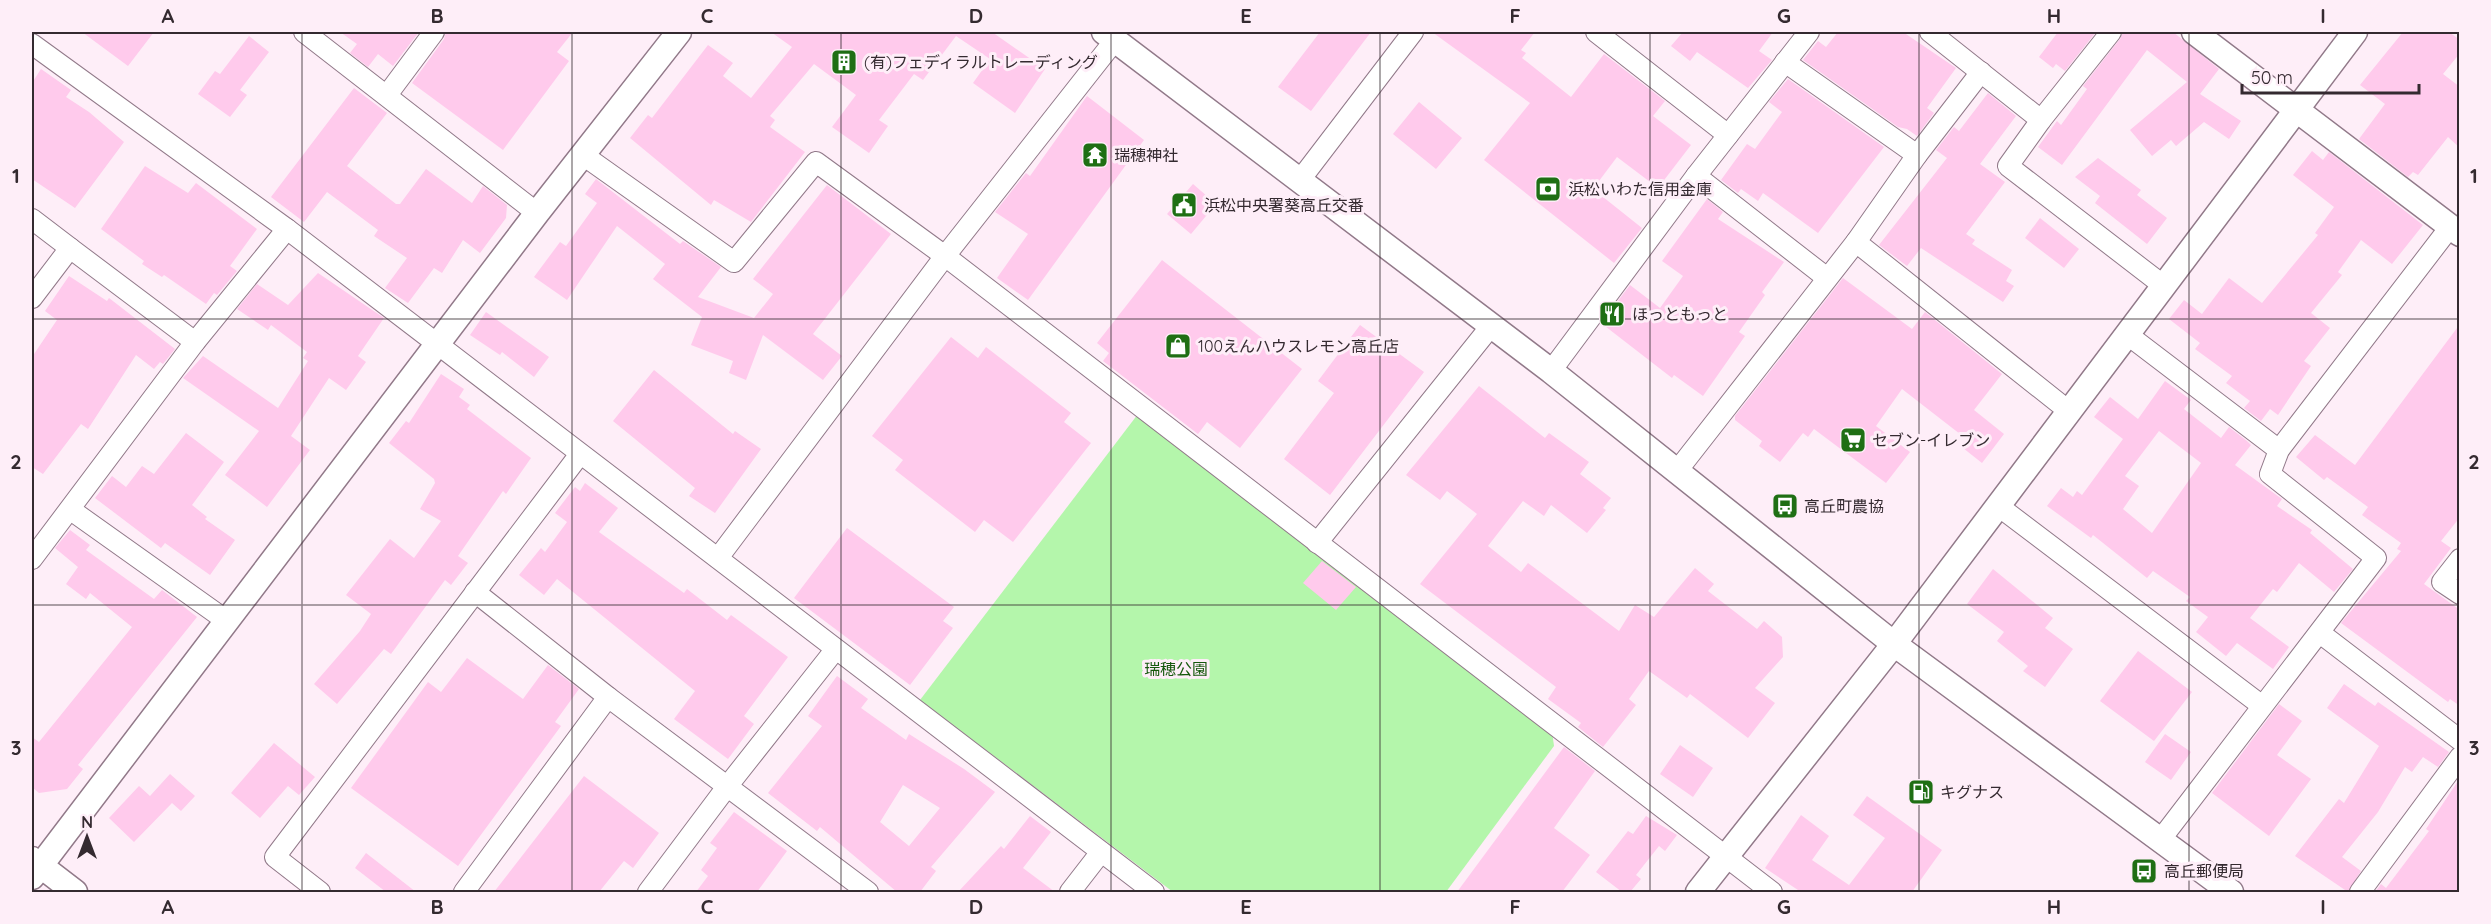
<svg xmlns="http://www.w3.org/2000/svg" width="2491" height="924" font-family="Quicksand,'Noto Sans JP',sans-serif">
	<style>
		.green { fill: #b4f6ab }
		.building { fill: #ffcaec; fill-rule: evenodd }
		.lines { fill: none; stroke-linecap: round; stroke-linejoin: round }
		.minor-casing { stroke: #917989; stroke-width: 22 }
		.tertiary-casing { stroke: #917989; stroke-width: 27 }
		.minor { stroke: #fff; stroke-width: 20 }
		.tertiary { stroke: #fff; stroke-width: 24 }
		.grid { fill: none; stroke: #342a30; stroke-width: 1.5; stroke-opacity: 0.55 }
		.labels { text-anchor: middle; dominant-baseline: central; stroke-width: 6; stroke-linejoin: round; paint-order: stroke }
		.poi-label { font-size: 16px; fill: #342a30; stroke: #feeef8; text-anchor: start }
		.park-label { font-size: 16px; fill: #16590d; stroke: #feeef8 }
		.neatline { fill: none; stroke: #342a30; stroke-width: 2 }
		.grid-label { font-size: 20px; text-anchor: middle; font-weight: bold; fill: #342a30 }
	</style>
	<rect width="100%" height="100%" fill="#feeef8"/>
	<polygon class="green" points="1138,414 1552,731 1554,746 1446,892 1173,892 920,700"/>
	<g class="building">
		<polygon points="82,32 154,32 128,66"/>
		<polygon points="340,32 419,32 393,66 378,54 368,67 350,53 357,44"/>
		<polygon points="446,32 573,32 557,52 569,61 503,150 412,83 444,39"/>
		<polygon points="771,32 992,32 1045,69 1015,113 973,83 990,59 956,36 923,80 914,74 879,120 888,126 869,153 832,127 856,95 814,64 770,116 775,120 770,127 805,152 751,222 714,200 711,205 630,138 648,115 652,118 708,45 733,63 723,76 751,98 792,47"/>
		<polygon points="1320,32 1371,32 1311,111 1278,87"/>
		<polygon points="1432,32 1535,32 1521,50 1526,53 1522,58 1571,97 1604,54 1665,101 1653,116 1691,145 1658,188 1617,157 1593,189 1642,228 1614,263 1484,160 1530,103"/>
		<polygon points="1683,32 1773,32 1759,51 1772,60 1748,88 1697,52 1690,61 1671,46"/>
		<polygon points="1838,32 1903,32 1956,68 1927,108 1934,113 1917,136 1907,129 1898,127 1803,60 1818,41 1826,47"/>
		<polygon points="2058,32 2096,32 2065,71 2056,64 2053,68 2039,57"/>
		<polygon points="2123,32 2173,32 2219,69 2200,94 2241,121 2229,139 2204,122 2176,146 2171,140 2152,156 2130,130 2187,82 2147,50 2062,165 2038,147 2057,121 2061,125 2087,89 2083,86 2120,39"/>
		<polygon points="2403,32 2449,32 2460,40 2460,53 2443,74 2460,87 2460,148 2448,137 2418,175 2413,172 2408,177 2359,139 2385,104 2360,85"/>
		<polygon points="249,36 269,52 240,90 247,95 230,117 198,94 215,71 220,74"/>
		<polygon points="41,69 71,90 66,97 89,112 124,142 75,208 32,179 32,83"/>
		<polygon points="1788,79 1884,147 1818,233 1763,193 1758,201 1741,189 1738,193 1721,180 1747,144 1755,149 1782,112 1769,102"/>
		<polygon points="354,88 387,113 347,166 396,204 400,204 426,169 472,203 483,186 507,205 506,218 480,253 463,240 442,273 434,268 408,303 385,288 407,258 374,236 378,230 327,192 304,222 271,197"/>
		<polygon points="1988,93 2016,116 1980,164 2005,182 1966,234 1975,240 1972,244 2012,270 2006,281 2014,286 2003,302 1921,248 1907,266 1879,245 1947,158 1936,150 1954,127 1959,131"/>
		<polygon points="1087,96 1144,140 1028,300 997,278 1028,234 995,212 1026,173 1030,176"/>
		<polygon points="1419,102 1462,138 1436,169 1393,134"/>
		<polygon points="2312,151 2323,160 2329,152 2423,225 2392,264 2361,240 2338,272 2342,275 2311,313 2330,328 2304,361 2311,366 2278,415 2270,409 2261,421 2244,408 2250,401 2226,383 2232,376 2195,349 2200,343 2169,319 2184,300 2202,314 2229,278 2262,303 2318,235 2315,233 2334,207 2293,175"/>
		<polygon points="2098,158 2141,190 2137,195 2167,218 2147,244 2095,203 2100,196 2075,177"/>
		<polygon points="145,166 188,193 196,183 257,229 230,266 237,271 217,295 214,293 206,304 164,275 162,277 142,264 144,261 101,229"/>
		<polygon points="596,179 680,244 683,241 721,267 698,297 754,318 773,294 753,279 827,185 891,234 813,334 842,356 823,380 763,335 746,380 729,373 733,361 691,345 702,317 653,279 665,264 617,226 567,300 534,277 560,242 566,246 597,203 585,194"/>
		<polygon points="1193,184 1216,204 1191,234 1167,214"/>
		<polygon points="1707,199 1723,212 1718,219 1784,262 1762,292 1765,295 1739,332 1745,336 1703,396 1674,375 1672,378 1601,323 1630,285 1660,308 1683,276 1662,261"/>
		<polygon points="2040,218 2079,249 2064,268 2025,238"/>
		<polygon points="1162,260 1302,369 1240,448 1207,422 1198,434 1103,361 1109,353 1097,343"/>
		<polygon points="318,273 384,318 358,356 366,362 346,390 329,378 291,436 310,450 267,507 225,475 259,431 183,378 203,356 278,408 308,361 303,358 307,352 271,325 268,330 237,309 257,284 288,305"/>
		<polygon points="69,276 107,301 109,298 175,349 163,364 160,362 154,369 136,355 88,429 81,424 43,474 32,467 32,357 57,320 45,311"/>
		<polygon points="1843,278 1912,329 1925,312 2002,374 1974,410 2004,434 1982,463 1963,448 1969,441 1902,389 1876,426 1910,452 1886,483 1814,429 1808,437 1803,433 1780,462 1759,446 1762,441 1735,420 1735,416"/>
		<polygon points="486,312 549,357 534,377 502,352 500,355 470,335"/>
		<polygon points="2460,324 2460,517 2441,541 2451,548 2424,584 2460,610 2460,706 2450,699 2448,702 2341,623 2401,551 2397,549 2401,543 2362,515 2368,507 2327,477 2324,480 2296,457 2315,435 2355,465"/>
		<polygon points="1360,325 1424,372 1330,495 1284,459 1334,393 1318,381"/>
		<polygon points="951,337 978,358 986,347 1071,413 1064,422 1091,443 1013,542 984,520 975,532 895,470 903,460 872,436"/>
		<polygon points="654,370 733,434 735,431 761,449 715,513 689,496 695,488 613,421"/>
		<polygon points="441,374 464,389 459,397 470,405 467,409 531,458 506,494 503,491 458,556 468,563 451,585 445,580 391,654 384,649 337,704 314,684 360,631 371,614 346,595 390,539 414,558 441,521 420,509 435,483 434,479 389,443 406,421 409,423"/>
		<path d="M 2165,381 L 2191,400 L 2184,409 L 2221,438 L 2229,427 L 2247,441 L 2251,445 L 2235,465 L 2282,499 L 2277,506 L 2312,530 L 2310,533 L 2353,569 L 2334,592 L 2299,563 L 2277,592 L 2273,589 L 2250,618 L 2289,647 L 2273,669 L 2237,643 L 2226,656 L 2196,632 L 2208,617 L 2186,601 L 2190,597 L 2153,571 L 2147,578 L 2093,535 L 2091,538 L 2047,506 L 2061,488 L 2073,497 L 2077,491 L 2082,495 L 2123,439 L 2094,417 L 2110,397 L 2138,419 ZM 2159,431 L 2201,463 L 2152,533 L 2123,509 L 2139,486 L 2125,476 Z"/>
		<polygon points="1479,386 1545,438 1549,433 1589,462 1580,474 1611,498 1603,508 1606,510 1587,533 1551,505 1544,516 1523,501 1488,546 1521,572 1528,563 1619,631 1635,605 1654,617 1695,568 1714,584 1708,591 1757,629 1764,621 1782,637 1783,657 1755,688 1775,703 1748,738 1690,694 1687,698 1649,671 1629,699 1636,705 1603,747 1578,727 1581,723 1548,699 1556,687 1420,584 1477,514 1447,491 1440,500 1406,475"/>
		<polygon points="186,433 224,462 192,505 207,517 205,519 235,540 210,575 165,543 161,548 95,498 112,476 126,487 142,466 154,474"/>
		<polygon points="585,483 618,508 599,532 684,593 687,589 727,620 731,615 788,657 744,716 754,724 728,759 674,719 695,691 557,579 544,595 519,575 541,548 545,552 567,522 555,513 575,487 580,491"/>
		<polygon points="847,528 954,607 943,621 953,628 910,685 794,598"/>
		<polygon points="70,530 90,545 86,550 154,599 162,590 197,617 78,765 83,769 67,789 39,793 32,787 32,737 39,742 132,627 90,593 86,599 66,584 78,567 55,548"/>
		<polygon points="1322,561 1356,587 1336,610 1303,583"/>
		<polygon points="1993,569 2053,618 2045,628 2073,649 2045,687 2023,671 2028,666 1997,641 2004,632 1967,604"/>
		<polygon points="2138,651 2192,692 2154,741 2100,701"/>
		<polygon points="467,658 523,699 548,665 579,689 555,722 561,726 458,866 351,788 428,682 441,692"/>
		<path d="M 837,676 L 868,699 L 861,708 L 906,740 L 909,734 L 964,769 L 995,792 L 931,867 L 936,871 L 920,892 L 897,892 L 820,827 L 817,831 L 768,793 L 822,726 L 808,716 ZM 903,785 L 940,808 L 909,846 L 880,822 Z"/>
		<polygon points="2344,684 2375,706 2378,702 2449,752 2438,767 2423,757 2412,772 2405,767 2378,812 2342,857 2361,871 2348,892 2295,856 2339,799 2344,803 2379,746 2327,708"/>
		<polygon points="2279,704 2302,721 2277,755 2311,779 2269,836 2212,793"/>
		<polygon points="2165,734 2191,752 2171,780 2145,762"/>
		<polygon points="274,743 315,777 299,795 288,786 260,818 231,793"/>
		<polygon points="1680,745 1713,768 1693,797 1660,774"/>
		<polygon points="1564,747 1595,771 1554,828 1590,855 1562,892 1457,892"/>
		<polygon points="170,774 195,796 181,811 172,803 134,842 109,818 139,786 150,796"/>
		<polygon points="584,776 659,833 633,868 624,861 599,892 494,892"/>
		<polygon points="2460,778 2460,892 2375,892 2381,884 2386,888 2429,831 2426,829"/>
		<polygon points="1867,796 1942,850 1912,892 1801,892 1765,868 1801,815 1829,836 1812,860 1849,885 1885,838 1853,815"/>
		<polygon points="734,812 787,851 757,892 696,892 708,876 701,870 717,848 710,843"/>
		<polygon points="1030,816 1051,832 1023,868 1055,892 958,892 1001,846 1004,849"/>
		<polygon points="1646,816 1677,835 1665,851 1659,846 1636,875 1641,879 1630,892 1622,892 1596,872 1628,831 1633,834"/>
		<polygon points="366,853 416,892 386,892 355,868"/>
	</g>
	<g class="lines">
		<defs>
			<g id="minor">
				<polyline points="304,32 537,213"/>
				<polyline points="1596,32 1728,135"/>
				<polyline points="1930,32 2041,120 2008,166 2164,286"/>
				<polyline points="32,44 287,229 1154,892"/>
				<polyline points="1785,62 1917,155 1856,242 2070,412"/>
				<polyline points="387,95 434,32"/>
				<polyline points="2041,120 2111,32"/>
				<polyline points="583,155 734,262 816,162 945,256 1115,40"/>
				<polyline points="1917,155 1981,72"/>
				<polyline points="1696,176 1827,278"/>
				<polyline points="1300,180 1413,32"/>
				<polyline points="32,219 70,248 32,298"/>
				<polyline points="70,248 195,342"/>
				<polyline points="2128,335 2279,450"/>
				<polyline points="1551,371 1696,176 1809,32"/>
				<polyline points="1677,471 1856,242"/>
				<polyline points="1997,505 2261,705"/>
				<polyline points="71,510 227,621"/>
				<polyline points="1317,543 1491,326"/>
				<polyline points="718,558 945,256 1772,892"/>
				<polyline points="32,559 195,342 287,229"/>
				<polyline points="2460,559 2442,582 2460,594"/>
				<polyline points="475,592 608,697"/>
				<polyline points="2320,633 2460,740"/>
				<polyline points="2161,839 2376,558 2270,474 2279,450 2450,227"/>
				<polyline points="320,892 275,857 580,454"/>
				<polyline points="464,892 608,697 868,892"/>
				<polyline points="648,892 726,788 835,650"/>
				<polyline points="1070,892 1101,852"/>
				<polyline points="2360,892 2460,757"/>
			</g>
			<g id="tertiary">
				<polyline points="1104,32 1551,371 1894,644 2231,892"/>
				<polyline points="2194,32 2460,234"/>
				<polyline points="32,859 75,892"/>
				<polyline points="32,877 537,213 679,32"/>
				<polyline points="1698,892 1894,644 2355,32"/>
			</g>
		</defs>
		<use href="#minor" class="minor-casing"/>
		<use href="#tertiary" class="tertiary-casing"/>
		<use href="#minor" class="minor"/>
		<use href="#tertiary" class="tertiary"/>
	</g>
	<path class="grid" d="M 302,32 L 302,892M 572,32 L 572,892M 841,32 L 841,892M 1111,32 L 1111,892M 1380,32 L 1380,892M 1650,32 L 1650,892M 1919,32 L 1919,892M 2189,32 L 2189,892M 32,319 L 2460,319M 32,605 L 2460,605"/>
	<defs>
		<symbol id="building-square" viewBox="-11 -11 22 22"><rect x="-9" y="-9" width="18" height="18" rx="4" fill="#1f6f14" stroke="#feeef8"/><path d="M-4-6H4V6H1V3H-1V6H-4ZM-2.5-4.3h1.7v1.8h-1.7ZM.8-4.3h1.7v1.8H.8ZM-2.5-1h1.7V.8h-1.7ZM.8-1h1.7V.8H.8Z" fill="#fff"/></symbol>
		<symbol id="temple-square" viewBox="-11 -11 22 22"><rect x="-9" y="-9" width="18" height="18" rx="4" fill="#1f6f14" stroke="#feeef8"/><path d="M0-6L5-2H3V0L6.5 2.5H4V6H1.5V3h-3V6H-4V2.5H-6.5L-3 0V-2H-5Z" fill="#fff"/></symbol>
		<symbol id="bank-square" viewBox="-11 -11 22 22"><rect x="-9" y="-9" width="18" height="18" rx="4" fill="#1f6f14" stroke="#feeef8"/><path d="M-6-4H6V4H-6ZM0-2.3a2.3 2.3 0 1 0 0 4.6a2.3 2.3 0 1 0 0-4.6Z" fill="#fff"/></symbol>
		<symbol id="civic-square" viewBox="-11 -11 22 22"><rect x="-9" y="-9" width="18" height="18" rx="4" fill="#1f6f14" stroke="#feeef8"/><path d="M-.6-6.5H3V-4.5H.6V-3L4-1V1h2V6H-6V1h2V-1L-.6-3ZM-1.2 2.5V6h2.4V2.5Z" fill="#fff"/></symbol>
		<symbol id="restaurant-square" viewBox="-11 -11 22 22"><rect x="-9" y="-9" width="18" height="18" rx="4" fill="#1f6f14" stroke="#feeef8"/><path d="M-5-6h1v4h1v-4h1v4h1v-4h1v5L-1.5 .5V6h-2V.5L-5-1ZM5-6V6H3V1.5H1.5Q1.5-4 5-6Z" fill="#fff"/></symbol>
		<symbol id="shop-square" viewBox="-11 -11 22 22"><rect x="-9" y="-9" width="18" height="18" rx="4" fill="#1f6f14" stroke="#feeef8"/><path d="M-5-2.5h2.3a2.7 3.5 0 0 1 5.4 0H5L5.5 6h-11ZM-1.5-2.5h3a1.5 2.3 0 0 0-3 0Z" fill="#fff"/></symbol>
		<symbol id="supermarket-square" viewBox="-11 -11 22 22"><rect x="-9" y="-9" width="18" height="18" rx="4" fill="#1f6f14" stroke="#feeef8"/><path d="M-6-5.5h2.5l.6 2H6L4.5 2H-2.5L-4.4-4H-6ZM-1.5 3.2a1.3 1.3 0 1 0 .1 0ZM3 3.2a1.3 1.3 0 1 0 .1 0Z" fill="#fff"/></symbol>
		<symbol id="bus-square" viewBox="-11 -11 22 22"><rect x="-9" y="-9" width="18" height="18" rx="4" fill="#1f6f14" stroke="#feeef8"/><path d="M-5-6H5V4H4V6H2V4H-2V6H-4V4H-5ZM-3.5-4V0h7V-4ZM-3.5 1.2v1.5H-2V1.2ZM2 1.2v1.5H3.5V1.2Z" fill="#fff"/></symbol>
		<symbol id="fuel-square" viewBox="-11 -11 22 22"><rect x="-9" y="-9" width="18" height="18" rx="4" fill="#1f6f14" stroke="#feeef8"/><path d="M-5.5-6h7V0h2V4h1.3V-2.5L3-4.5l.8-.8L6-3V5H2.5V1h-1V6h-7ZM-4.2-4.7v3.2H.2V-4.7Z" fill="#fff"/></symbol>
	</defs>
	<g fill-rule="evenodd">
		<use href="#building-square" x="829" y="47" width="30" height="30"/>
		<use href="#temple-square" x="1080" y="140" width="30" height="30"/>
		<use href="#bank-square" x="1533" y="174" width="30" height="30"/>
		<use href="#civic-square" x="1169" y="190" width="30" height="30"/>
		<use href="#restaurant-square" x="1597" y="299" width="30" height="30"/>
		<use href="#shop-square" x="1163" y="331" width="30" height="30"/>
		<use href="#supermarket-square" x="1838" y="425" width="30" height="30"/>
		<use href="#bus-square" x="1770" y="491" width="30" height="30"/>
		<use href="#fuel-square" x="1906" y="777" width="30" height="30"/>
		<use href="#bus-square" x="2129" y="856" width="30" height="30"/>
	</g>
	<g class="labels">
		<g class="poi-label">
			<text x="864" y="62">(有)フェディラルトレーディング</text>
			<text x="1114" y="155">瑞穂神社</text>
			<text x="1568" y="189">浜松いわた信用金庫</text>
			<text x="1204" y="205">浜松中央署葵高丘交番</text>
			<text x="1632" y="314">ほっともっと</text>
			<text x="1198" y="346">100えんハウスレモン高丘店</text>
			<text x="1872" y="440">セブン-イレブン</text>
			<text x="1804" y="506">高丘町農協</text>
			<text x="1940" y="792">キグナス</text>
			<text x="2164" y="871">高丘郵便局</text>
		</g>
		<g class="park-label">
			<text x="1176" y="669">瑞穂公園</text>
		</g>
	</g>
	<rect width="2491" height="924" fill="none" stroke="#feeef8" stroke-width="66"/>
	<g transform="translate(87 837)" stroke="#feeef8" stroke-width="4.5" paint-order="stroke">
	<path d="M0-4.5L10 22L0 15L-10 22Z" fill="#342a30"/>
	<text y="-9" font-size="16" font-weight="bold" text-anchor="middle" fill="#342a30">N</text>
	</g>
	<path d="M2242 84v9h177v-9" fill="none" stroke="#342a30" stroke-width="3"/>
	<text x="2251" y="84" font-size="18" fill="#342a30" stroke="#feeef8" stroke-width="4.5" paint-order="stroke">50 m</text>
	<rect x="33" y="33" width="2425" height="858" class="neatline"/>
	<g class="grid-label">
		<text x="168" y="23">A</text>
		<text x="437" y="23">B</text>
		<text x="707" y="23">C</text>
		<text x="976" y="23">D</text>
		<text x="1246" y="23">E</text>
		<text x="1515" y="23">F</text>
		<text x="1784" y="23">G</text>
		<text x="2054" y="23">H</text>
		<text x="2323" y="23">I</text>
		<text x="16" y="183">1</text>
		<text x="2474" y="183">1</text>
		<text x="16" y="469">2</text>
		<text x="2474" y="469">2</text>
		<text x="16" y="755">3</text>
		<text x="2474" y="755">3</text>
		<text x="168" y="914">A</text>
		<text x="437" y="914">B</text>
		<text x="707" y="914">C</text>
		<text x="976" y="914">D</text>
		<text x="1246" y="914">E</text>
		<text x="1515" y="914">F</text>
		<text x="1784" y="914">G</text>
		<text x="2054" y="914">H</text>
		<text x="2323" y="914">I</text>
	</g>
</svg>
